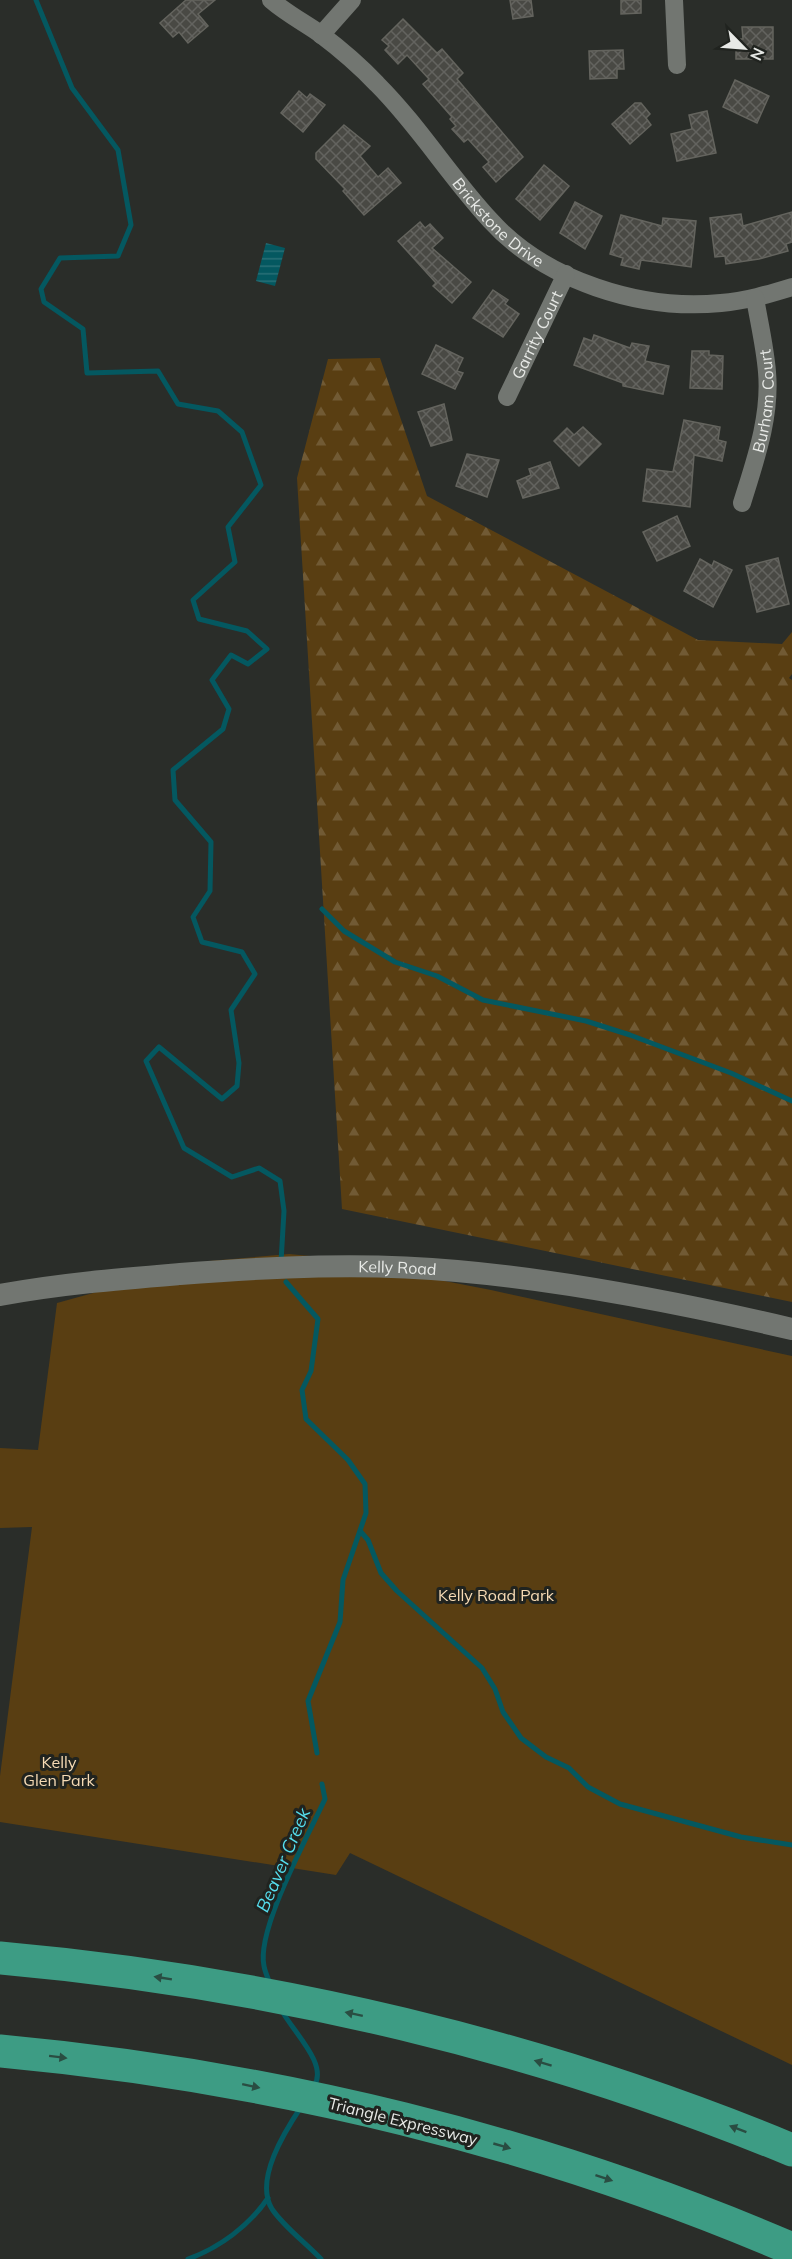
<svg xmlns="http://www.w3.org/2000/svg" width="792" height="2259" font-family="Mulish,sans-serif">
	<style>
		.forest { fill: url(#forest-firs) }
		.green { fill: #593e12 }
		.water { fill: url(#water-rules) }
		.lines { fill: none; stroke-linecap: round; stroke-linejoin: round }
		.stream { stroke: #045860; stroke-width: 5 }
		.building { fill: url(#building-cross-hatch); stroke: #64645e; stroke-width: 1.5 }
		.minor { stroke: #727671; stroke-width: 18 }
		.tertiary { stroke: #727671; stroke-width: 22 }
		.motorway { stroke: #3d9c84; stroke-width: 33 }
		.oneway { fill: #2a4d42 }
		.labels { text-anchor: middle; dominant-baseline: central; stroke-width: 6; stroke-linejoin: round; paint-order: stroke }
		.street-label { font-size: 16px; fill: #e7e9e6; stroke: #20231f }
		.park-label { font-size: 16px; fill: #f7dbb5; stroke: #20231f }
		.water-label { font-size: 18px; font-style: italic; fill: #55deee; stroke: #20231f }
	</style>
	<defs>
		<pattern id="forest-firs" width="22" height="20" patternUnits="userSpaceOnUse" patternTransform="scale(1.5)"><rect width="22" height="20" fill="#593e12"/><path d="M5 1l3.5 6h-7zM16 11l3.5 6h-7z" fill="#715a34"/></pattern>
		<pattern id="water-rules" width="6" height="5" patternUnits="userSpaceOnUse" patternTransform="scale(1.5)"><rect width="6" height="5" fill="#045860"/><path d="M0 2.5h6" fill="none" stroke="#297077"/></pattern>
		<pattern id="building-cross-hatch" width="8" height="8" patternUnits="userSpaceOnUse" patternTransform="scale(1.5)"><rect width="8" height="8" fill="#494944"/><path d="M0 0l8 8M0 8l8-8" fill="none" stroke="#63635f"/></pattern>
	</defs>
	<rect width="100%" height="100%" fill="#2a2d29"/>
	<polygon class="forest" points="380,358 427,496 698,640 782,644 792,632 792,674 789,678 792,680 792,1302 342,1209 297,478 328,359"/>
	<polygon class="green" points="289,1254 321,1257 491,1290 792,1356 792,2065 350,1853 336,1875 0,1822 0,1776 32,1527 0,1528 0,1448 38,1450 57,1303 209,1261"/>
	<polygon class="water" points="266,243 285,248 275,286 256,281"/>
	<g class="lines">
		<g class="stream">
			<polyline points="36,0 72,88 118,150 131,225 118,256 60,258 41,289 44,302 83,329 87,373 158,371 178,404 218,411 242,432 261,485 228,527 235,562 193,600 199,619 247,631 267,649 248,664 231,655 212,680 229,709 223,729 173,770 175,800 211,842 210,891 193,917 202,942 242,952 255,974 231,1010 239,1063 237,1086 222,1099 159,1047 146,1061 184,1148 232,1177 259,1168 280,1181 284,1211 281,1262"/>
			<polyline points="322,909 344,931 395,962 437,976 483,1000 586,1021 630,1035 731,1073 792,1101"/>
			<polyline points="286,1282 318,1319 311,1371 302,1390 306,1419 348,1460 365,1484 366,1513 343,1580 340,1622 308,1701 317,1753"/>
			<polyline points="361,1532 368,1540 381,1573 397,1591 482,1668 495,1689 503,1712 521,1738 546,1757 569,1768 588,1787 620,1804 741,1837 792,1845"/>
			<path d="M 270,1984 C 268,1978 265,1972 264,1966 C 256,1930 308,1836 325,1799 L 322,1784"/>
			<path d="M 281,2009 C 291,2030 329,2064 314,2086"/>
			<path d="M 301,2107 C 285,2131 254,2180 272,2209 C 284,2227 306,2243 321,2259"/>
			<path d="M 188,2259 C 219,2248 249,2226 268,2198"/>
		</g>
	</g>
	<g class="building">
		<polygon points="186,0 215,0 198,14 208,26 188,43 179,32 173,37 160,23"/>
		<polygon points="510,0 531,0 533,16 513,19"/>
		<polygon points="621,0 641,0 641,13 621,14"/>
		<polygon points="403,19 437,53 442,49 463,73 457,79 523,157 496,182 483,167 489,162 468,139 464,142 452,129 456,126 450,119 452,117 423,84 429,79 407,55 398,64 385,50 389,46 382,40"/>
		<polygon points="742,27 773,27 773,59 736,59 736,39 743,39"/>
		<polygon points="623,50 624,69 617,69 617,78 590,79 589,51"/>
		<polygon points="735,80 769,96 757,123 723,107"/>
		<polygon points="299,91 307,98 310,94 325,105 303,132 281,113"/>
		<polygon points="635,103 641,103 650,114 646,118 651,125 630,144 612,124"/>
		<polygon points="707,111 716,153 677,161 671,134 692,129 689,115"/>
		<polygon points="344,125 370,146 360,156 378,177 388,168 401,183 364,215 343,191 345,189 316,159 316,153"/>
		<polygon points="544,165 569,186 540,220 516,199"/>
		<polygon points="575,202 602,216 585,249 560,233"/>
		<polygon points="792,212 792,242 786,244 788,251 759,259 726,264 725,256 715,257 710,218 741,214 743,226"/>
		<polygon points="621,215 662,226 663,218 696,221 691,267 641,260 639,269 621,265 623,258 610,254"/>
		<polygon points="420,222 425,228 430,224 443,238 432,248 471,282 452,303 433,286 436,283 398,241"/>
		<polygon points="493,290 508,300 505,304 519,314 503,337 473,318"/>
		<polygon points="594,335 630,348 632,343 649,346 645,361 669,366 663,394 623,386 623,383 574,365 584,338 592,341"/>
		<polygon points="436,345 463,358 457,371 463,373 455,389 422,374"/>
		<polygon points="692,351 709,351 709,355 723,356 722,389 690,388"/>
		<polygon points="444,404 452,440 431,446 418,412"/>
		<polygon points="684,420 720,427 718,440 726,442 722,461 694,455 690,507 643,501 647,469 673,472"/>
		<polygon points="583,427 601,444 579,466 554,441 567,428 574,435"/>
		<polygon points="467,454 499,460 487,497 456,486"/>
		<polygon points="550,462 559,488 523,498 517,481 531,475 529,469"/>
		<polygon points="677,516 690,546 657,561 643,532"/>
		<polygon points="778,558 789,604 757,612 746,566"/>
		<polygon points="700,559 712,566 714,561 732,570 713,607 684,591"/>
	</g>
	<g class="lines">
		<g class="minor">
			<path id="s1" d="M 271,0 C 286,13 303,22 319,33 C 339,48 360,66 377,84 C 419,126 450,177 490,220 C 545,281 641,311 721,303 C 746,301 769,294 792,287"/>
			<polyline points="674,0 677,65"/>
			<polyline points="321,35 352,0"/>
			<path id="s2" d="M 507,397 L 566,274"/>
			<path id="s3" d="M 742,503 C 755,461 771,417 767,372 C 765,347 759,322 755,298"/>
		</g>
		<path class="tertiary" id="s4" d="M 0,1295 C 59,1284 120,1279 180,1274 C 272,1267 365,1262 457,1271 C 570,1281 681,1303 792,1329"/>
		<g class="motorway">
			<path d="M 0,1958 C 270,1982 541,2046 792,2150"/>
			<path d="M 0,2051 C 271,2076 541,2141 792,2249"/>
		</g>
	</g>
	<defs><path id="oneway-solid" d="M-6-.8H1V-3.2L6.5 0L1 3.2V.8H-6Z" transform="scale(1.5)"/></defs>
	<g class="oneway">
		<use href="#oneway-solid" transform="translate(163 1978) rotate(-171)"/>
		<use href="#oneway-solid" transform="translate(354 2014) rotate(-168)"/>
		<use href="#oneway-solid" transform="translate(58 2057) rotate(7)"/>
		<use href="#oneway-solid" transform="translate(543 2063) rotate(-163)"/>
		<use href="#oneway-solid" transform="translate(251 2086) rotate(12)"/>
		<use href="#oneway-solid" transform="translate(738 2129) rotate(-159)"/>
		<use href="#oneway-solid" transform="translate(502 2146) rotate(16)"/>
		<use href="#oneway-solid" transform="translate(604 2178) rotate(18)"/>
	</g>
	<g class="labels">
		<g class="street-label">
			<text stroke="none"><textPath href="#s1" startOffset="320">Brickstone Drive</textPath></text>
			<text stroke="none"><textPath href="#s2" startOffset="69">Garrity Court</textPath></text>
			<text stroke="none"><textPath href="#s3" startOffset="105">Burham Court</textPath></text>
			<text stroke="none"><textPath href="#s4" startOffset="399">Kelly Road</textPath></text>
			<text transform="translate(403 2121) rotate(14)">Triangle Expressway</text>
		</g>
		<g class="park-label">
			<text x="496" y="1595">Kelly Road Park</text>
			<text x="59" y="1762">Kelly<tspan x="59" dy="18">Glen Park</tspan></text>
		</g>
		<g class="water-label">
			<text transform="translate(283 1860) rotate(-67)">Beaver Creek</text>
		</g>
	</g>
	<g transform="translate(744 48) rotate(115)" stroke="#20231f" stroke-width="4.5" paint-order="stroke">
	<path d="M0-4.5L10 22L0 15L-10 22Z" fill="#e7e9e6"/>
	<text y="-9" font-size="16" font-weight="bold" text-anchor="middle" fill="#e7e9e6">N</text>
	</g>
</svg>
